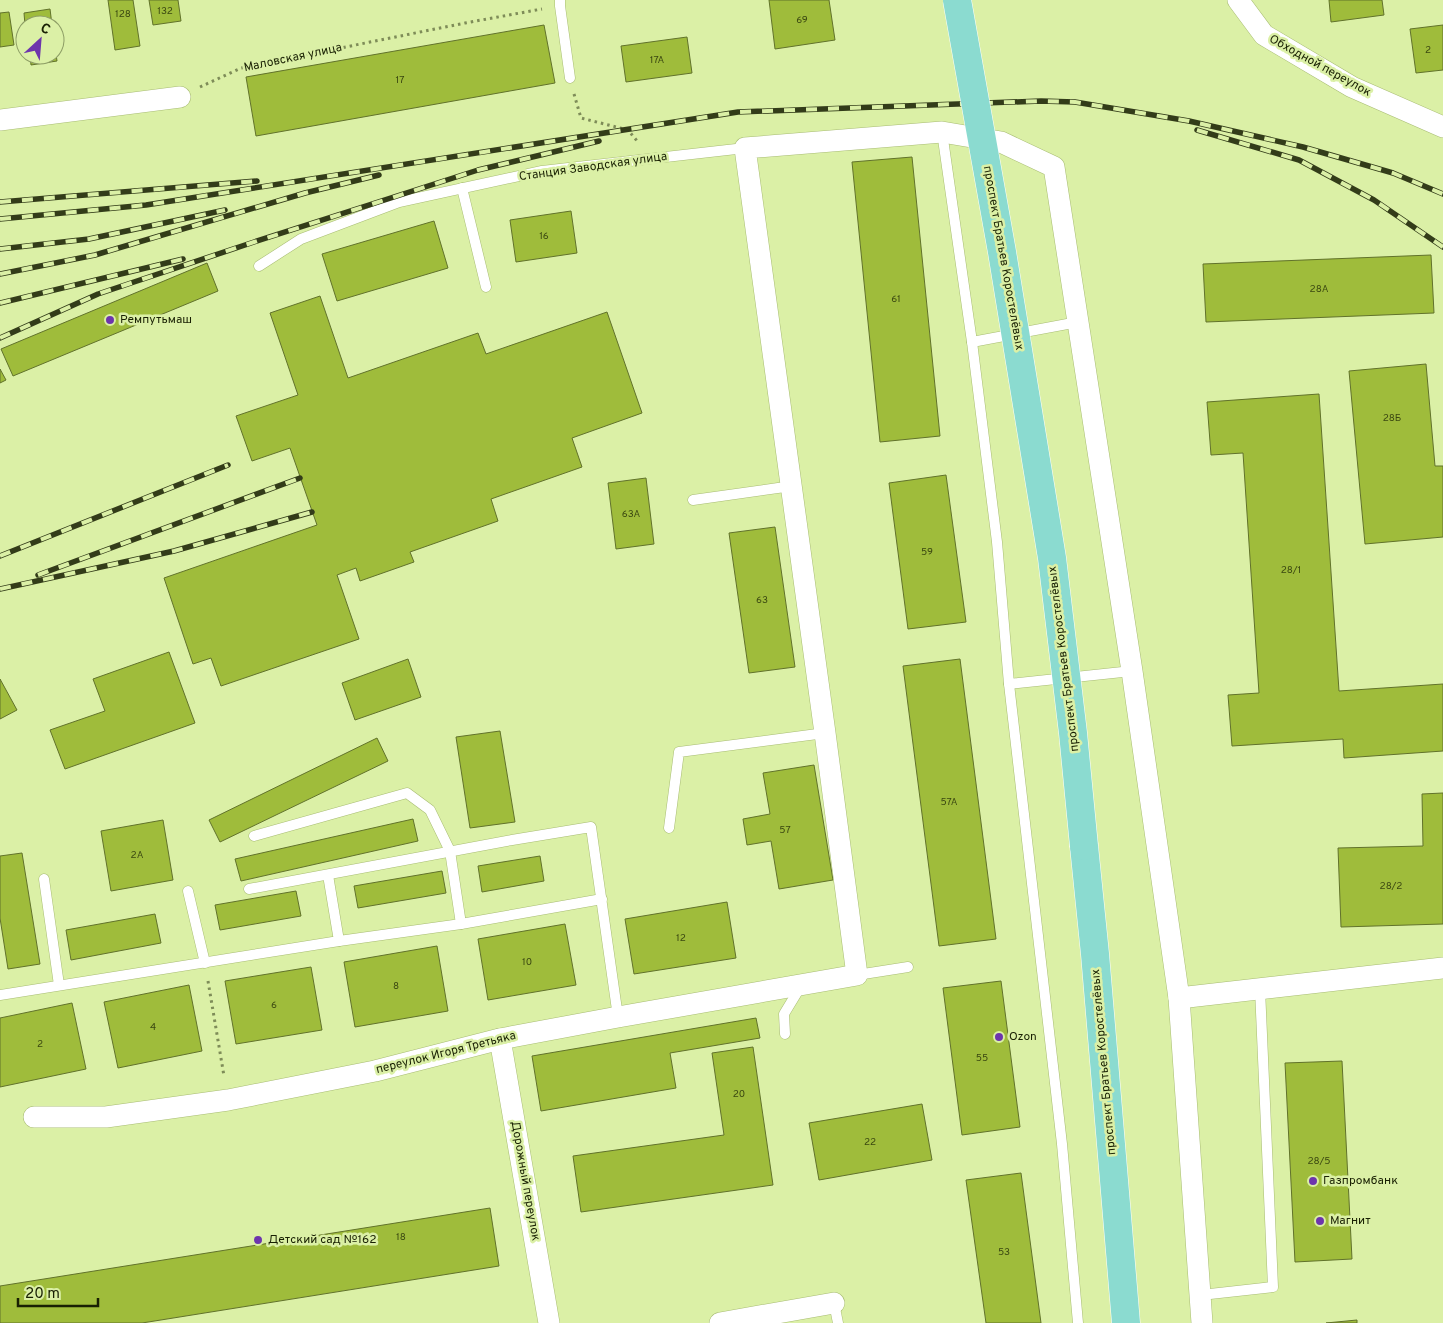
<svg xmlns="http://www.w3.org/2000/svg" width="1443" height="1323" font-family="Overpass,sans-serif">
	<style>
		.building { fill: #9fbc3b; stroke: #61722b }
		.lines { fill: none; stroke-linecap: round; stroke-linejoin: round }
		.service-casing { stroke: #a8bc73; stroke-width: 11 }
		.minor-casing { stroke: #a8bc73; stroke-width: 22 }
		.primary-casing { stroke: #fff; stroke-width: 29 }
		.path { stroke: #7e8c58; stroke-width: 3; stroke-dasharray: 2.5 4; stroke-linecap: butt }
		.service { stroke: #fff; stroke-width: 10 }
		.minor { stroke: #fff; stroke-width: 21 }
		.primary { stroke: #8bdbd0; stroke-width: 28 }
		.rail-casing { stroke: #333c19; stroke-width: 5.5 }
		.rail { stroke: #dbf0a6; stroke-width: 4; stroke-dasharray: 11; stroke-linecap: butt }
		.primary-bridge-casing { stroke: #fff; stroke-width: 29; stroke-linecap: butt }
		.primary-bridge { stroke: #8bdbd0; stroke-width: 28 }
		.poi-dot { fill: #6d35ac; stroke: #dbf0a6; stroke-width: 2 }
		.labels { text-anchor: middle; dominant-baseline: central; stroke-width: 5; stroke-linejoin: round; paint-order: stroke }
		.number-label { font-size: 10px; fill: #3a4711 }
		.street-label { font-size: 12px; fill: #192003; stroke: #dbf0a6 }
		.poi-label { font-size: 12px; fill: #192003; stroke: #dbf0a6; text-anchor: start }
	</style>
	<rect width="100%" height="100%" fill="#dbf0a6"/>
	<g class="building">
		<polygon points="108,0 133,0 140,46 115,50"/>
		<polygon points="149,0 178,0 181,21 153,25"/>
		<polygon points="769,0 829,0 835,40 775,49"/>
		<polygon points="1329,0 1382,0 1384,15 1331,22"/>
		<polygon points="50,9 52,25 25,25 24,13"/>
		<polygon points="9,12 14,45 0,47 0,13"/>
		<polygon points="544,25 555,83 256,136 246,77"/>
		<polygon points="1443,25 1443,70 1416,73 1410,29"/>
		<polygon points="687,37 692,73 626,82 621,46"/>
		<polygon points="55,47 57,61 31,65 30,55 55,55"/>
		<polygon points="912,157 940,436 880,442 852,162"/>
		<polygon points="571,211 577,253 516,262 510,220"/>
		<polygon points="434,221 448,268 337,301 322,254"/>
		<polygon points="1431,255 1434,313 1206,322 1203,264"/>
		<polygon points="207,263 218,291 13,376 1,349"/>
		<polygon points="320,296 348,378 478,333 486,354 607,312 642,413 572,438 582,467 491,499 498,521 410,552 414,562 360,581 356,568 337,575 359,639 221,686 211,658 193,664 164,578 317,525 290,448 252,461 236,416 298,395 270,313"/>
		<polygon points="1426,364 1435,466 1443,466 1443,537 1365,544 1349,371"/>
		<polygon points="0,369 6,380 0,383"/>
		<polygon points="1319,394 1339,691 1443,684 1443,751 1344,758 1343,739 1232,746 1228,695 1259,693 1243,453 1211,455 1207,402"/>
		<polygon points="946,475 966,622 908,629 889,483"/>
		<polygon points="646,478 654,544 616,549 608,483"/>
		<polygon points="775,527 795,667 749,673 729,533"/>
		<polygon points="169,652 195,723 65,769 50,730 105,711 93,679"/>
		<polygon points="408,659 421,697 355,720 342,683"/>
		<polygon points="960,659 996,939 939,946 903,666"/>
		<polygon points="0,679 17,710 0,719"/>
		<polygon points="500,731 515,822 470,828 456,737"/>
		<polygon points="377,738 388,761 220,842 209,820"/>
		<polygon points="814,765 833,880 779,889 771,841 747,845 743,819 770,814 763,773"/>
		<polygon points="1443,793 1443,924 1341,927 1338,848 1423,846 1422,794"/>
		<polygon points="413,819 418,841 241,881 235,859"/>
		<polygon points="163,820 173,880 111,891 101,831"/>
		<polygon points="22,853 40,964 8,969 0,918 0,856"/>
		<polygon points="540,856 544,881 482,892 478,866"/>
		<polygon points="442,871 446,893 358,908 354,886"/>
		<polygon points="296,891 301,916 220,930 215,905"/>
		<polygon points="727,902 736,958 634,974 625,919"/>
		<polygon points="155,914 161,943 71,960 66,930"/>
		<polygon points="565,924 576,985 488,1000 478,939"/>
		<polygon points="437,946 448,1011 355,1027 344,962"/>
		<polygon points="311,967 322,1030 236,1044 225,981"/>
		<polygon points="1001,981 1020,1127 962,1135 943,988"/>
		<polygon points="189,985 202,1051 118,1068 104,1002"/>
		<polygon points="72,1003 86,1069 0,1087 0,1018"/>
		<polygon points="756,1018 760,1038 670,1053 676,1088 541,1111 532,1056"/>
		<polygon points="753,1047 773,1185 581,1212 573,1156 724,1135 712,1053"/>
		<polygon points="1342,1061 1352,1259 1295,1262 1285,1063"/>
		<polygon points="922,1104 932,1160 819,1180 809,1123"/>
		<polygon points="1021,1173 1041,1323 986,1323 966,1180"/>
		<polygon points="490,1208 499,1266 142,1323 0,1323 0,1286"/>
		<polygon points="1357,1320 1357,1323 1326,1323"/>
	</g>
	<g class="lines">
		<defs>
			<g id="service">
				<polyline points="560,0 560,6 570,78"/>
				<polyline points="942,132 972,342 997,542 1009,684 1062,1144 1078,1323"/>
				<polyline points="462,188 486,287"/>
				<polyline points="259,266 301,239 399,202 542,171 745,148"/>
				<polyline points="972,342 1078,322"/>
				<polyline points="693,500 792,486"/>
				<polyline points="1009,684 1132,671"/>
				<polyline points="669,828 679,752 825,733"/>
				<polyline points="254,836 407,793 430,810 450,851 461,924 339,941"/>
				<polyline points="44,879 59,985"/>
				<polyline points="249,889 512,840 591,827 618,1017"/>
				<polyline points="188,891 205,963"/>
				<polyline points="461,924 602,899"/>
				<polyline points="857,975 908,967"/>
				<polyline points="0,995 339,941 328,875"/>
				<polyline points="785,1034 784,1014 801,986"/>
				<polyline points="1201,1295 1273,1287 1260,989"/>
				<polyline points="834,1303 838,1323"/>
			</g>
			<g id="minor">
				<polyline points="1238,0 1264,35 1352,87 1443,127"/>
				<polyline points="0,120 180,97"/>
				<polyline points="1179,998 1443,968"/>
				<polyline points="500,1039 549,1323"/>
				<polyline points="34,1117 106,1117 228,1100 375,1071 500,1039 618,1017 857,975 825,733 745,148 942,132 1001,142 1054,167 1132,671 1179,998 1202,1323"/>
				<polyline points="720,1323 834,1303"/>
			</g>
			<polyline id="primary" points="1084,846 1095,954 1126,1323"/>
		</defs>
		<use href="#service" class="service-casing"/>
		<use href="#minor" class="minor-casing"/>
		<use href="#primary" class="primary-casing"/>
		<g class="path">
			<polyline points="200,87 241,68 465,23 542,9"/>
			<polyline points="574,94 581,118 628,130 638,142"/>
			<polyline points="208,981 224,1076"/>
		</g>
		<use href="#service" class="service"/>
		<use href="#minor" class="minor"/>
		<use href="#primary" class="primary"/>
		<defs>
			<g id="rail">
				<polyline points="1197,130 1299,160 1374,200 1443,247"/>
				<polyline points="0,202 257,181"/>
				<polyline points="0,219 146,205 738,112 1041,101 1075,102 1189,121 1303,147 1393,173 1443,194"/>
				<polyline points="0,249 89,239 225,210"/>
				<polyline points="0,274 95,255 305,193 379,175"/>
				<polyline points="0,303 183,259"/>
				<polyline points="0,338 98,294 254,242 478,170 599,141"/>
				<polyline points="0,556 228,465"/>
				<polyline points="38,575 300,478"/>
				<polyline points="0,589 174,551 312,512"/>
			</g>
		</defs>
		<use href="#rail" class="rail-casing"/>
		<use href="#rail" class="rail"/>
		<defs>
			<polyline id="primary-bridge" points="957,0 1002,252 1052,558 1073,733 1084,846"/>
		</defs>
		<use href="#primary-bridge" class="primary-bridge-casing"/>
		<use href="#primary-bridge" class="primary-bridge"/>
	</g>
	<g class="poi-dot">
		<circle cx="110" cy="320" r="5"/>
		<circle cx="999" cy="1037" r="5"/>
		<circle cx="1313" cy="1181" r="5"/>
		<circle cx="1320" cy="1221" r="5"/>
		<circle cx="258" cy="1240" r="5"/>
	</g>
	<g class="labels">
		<g class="number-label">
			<text x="165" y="11">132</text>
			<text x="123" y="14">128</text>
			<text x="802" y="20">69</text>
			<text x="1428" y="50">2</text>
			<text x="657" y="60">17А</text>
			<text x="400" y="80">17</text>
			<text x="544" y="236">16</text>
			<text x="1319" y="289">28А</text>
			<text x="896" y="299">61</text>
			<text x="1392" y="418">28Б</text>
			<text x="631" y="514">63А</text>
			<text x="927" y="552">59</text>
			<text x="1291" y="570">28/1</text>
			<text x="762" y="600">63</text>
			<text x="949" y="802">57А</text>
			<text x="785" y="830">57</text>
			<text x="137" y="855">2А</text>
			<text x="1391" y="886">28/2</text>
			<text x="681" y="938">12</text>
			<text x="527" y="962">10</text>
			<text x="396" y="986">8</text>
			<text x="274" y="1005">6</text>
			<text x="153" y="1027">4</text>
			<text x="40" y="1044">2</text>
			<text x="982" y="1058">55</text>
			<text x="739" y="1094">20</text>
			<text x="870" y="1142">22</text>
			<text x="1319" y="1161">28/5</text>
			<text x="401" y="1237">18</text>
			<text x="1004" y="1252">53</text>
		</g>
		<g class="street-label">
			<text transform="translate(293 58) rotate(-12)">Маловская улица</text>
			<text transform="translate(1320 66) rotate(29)">Обходной переулок</text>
			<text transform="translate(593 167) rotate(-8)">Станция Заводская улица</text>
			<text transform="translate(1003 258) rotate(80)">проспект Братьев Коростелёвых</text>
			<text transform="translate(1064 659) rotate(-97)">проспект Братьев Коростелёвых</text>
			<text transform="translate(446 1053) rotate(-14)">переулок Игоря Третьяка</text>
			<text transform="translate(1104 1062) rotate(-95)">проспект Братьев Коростелёвых</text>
			<text transform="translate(525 1181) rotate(80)">Дорожный переулок</text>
		</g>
		<g class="poi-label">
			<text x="120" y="320">Ремпутьмаш</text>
			<text x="1009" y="1037">Ozon</text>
			<text x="1323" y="1181">Газпромбанк</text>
			<text x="1330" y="1221">Магнит</text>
			<text x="268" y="1240">Детский сад №162</text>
		</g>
	</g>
	<g transform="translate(40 40) rotate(26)"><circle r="24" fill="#dbf0a6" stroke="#8d9d65"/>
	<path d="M0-4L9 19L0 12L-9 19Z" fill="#6d35ac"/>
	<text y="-8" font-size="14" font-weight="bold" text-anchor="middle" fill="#192003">С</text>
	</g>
	<path d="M18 1298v8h80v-8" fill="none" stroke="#192003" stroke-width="2.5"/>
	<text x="25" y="1298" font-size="15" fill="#192003" stroke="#dbf0a6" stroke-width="4" paint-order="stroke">20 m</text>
</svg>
